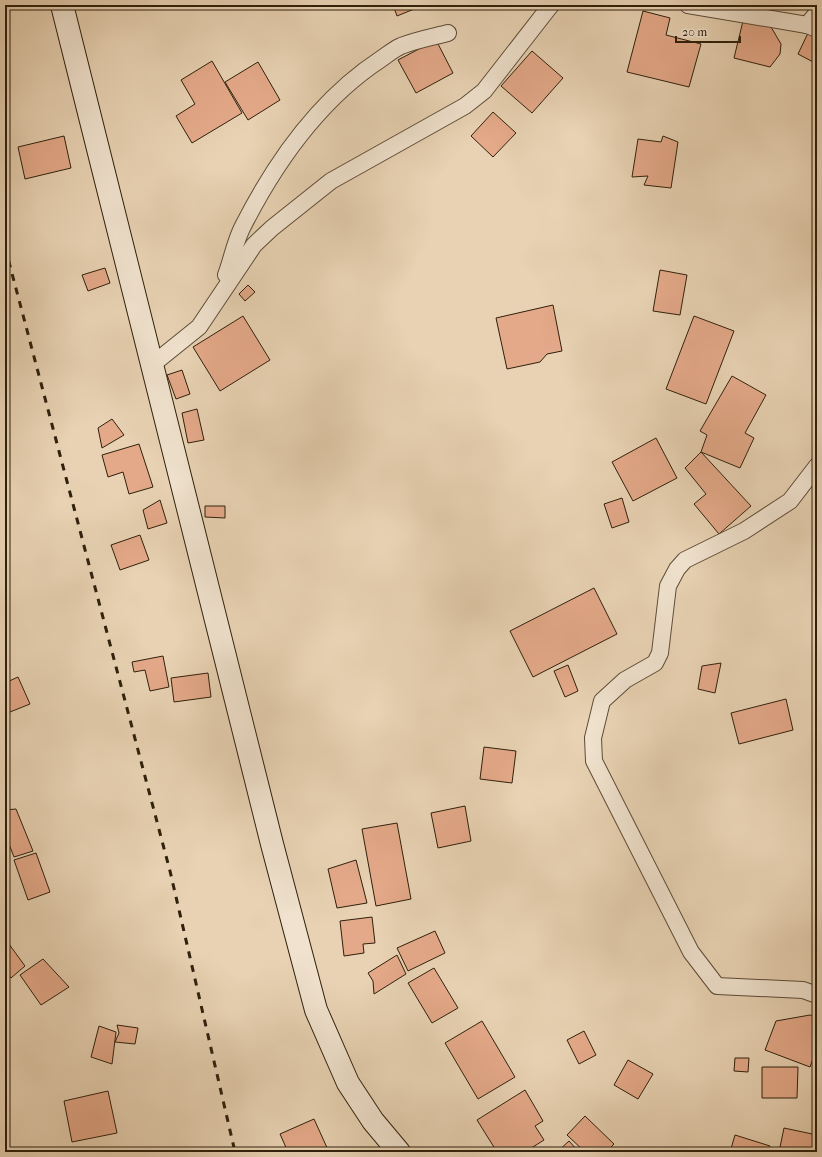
<svg xmlns="http://www.w3.org/2000/svg" width="822" height="1157" font-family="'IM FELL French Canon',serif">
	<style>
		.building { fill: #e4a989; stroke: #2f200c }
		.lines { fill: none; stroke-linecap: round; stroke-linejoin: round }
		.street-casing { stroke: #5d4c36; stroke-width: 18 }
		.secondary-casing { stroke: #2f200c; stroke-width: 24 }
		.street { stroke: #f0e2ce; stroke-width: 16 }
		.secondary { stroke: #f0e2ce; stroke-width: 22 }
		.rail { stroke: #2f200c; stroke-width: 3; stroke-dasharray: 7 7; stroke-linecap: butt }
	</style>
	<rect width="100%" height="100%" fill="#e8d2b3"/>
	<filter id="stains"><feTurbulence type="fractalNoise" baseFrequency=".005" numOctaves="4"/><feColorMatrix values="0 0 0 0 .2 0 0 0 0 .09 0 0 0 0 .02 0 0 0 .5 -.17"/></filter>
	<radialGradient id="worn" r=".72"><stop offset=".6" stop-color="#630" stop-opacity="0"/><stop offset="1" stop-color="#630" stop-opacity=".3"/></radialGradient>
	<g class="building">
		<polygon points="393,5 424,5 397,16"/>
		<polygon points="643,11 670,18 666,35 701,44 689,87 627,72"/>
		<polygon points="743,21 771,27 781,44 780,54 770,67 734,58"/>
		<polygon points="808,33 817,37 817,64 798,54"/>
		<polygon points="436,40 453,73 416,93 398,60"/>
		<polygon points="532,51 563,78 532,113 501,86"/>
		<polygon points="212,61 242,113 192,143 176,116 195,104 181,80"/>
		<polygon points="258,62 280,100 248,120 225,82"/>
		<polygon points="493,112 516,133 493,157 471,136"/>
		<polygon points="64,136 71,168 25,179 18,147"/>
		<polygon points="663,136 678,142 671,188 644,185 648,176 632,177 638,139 661,142"/>
		<polygon points="105,268 110,283 88,291 82,275"/>
		<polygon points="660,270 687,275 680,315 653,311"/>
		<polygon points="248,285 255,292 245,301 239,294"/>
		<polygon points="553,305 562,351 547,354 540,362 507,369 496,318"/>
		<polygon points="243,316 270,360 220,391 193,347"/>
		<polygon points="694,316 734,331 706,404 666,389"/>
		<polygon points="182,370 190,394 176,399 167,375"/>
		<polygon points="732,376 766,395 745,433 754,438 740,468 701,452 707,435 700,431"/>
		<polygon points="197,409 204,440 188,443 182,413"/>
		<polygon points="112,419 124,435 102,448 98,428"/>
		<polygon points="656,438 677,478 633,501 612,462"/>
		<polygon points="139,444 153,487 129,494 123,472 108,477 102,455"/>
		<polygon points="701,452 751,506 719,534 694,504 706,494 685,468"/>
		<polygon points="622,498 629,522 612,528 604,504"/>
		<polygon points="160,500 167,523 148,529 143,510"/>
		<polygon points="205,506 225,506 225,518 205,517"/>
		<polygon points="140,535 149,560 120,570 111,545"/>
		<polygon points="594,588 617,634 533,677 510,631"/>
		<polygon points="5,653 10,666 5,668"/>
		<polygon points="163,656 169,687 150,691 145,670 134,672 132,662"/>
		<polygon points="721,663 715,693 698,689 702,666"/>
		<polygon points="568,665 578,691 565,697 554,671"/>
		<polygon points="208,673 211,697 174,702 171,678"/>
		<polygon points="18,677 30,704 5,714 5,683"/>
		<polygon points="786,699 793,730 739,744 731,713"/>
		<polygon points="484,747 516,751 512,783 480,779"/>
		<polygon points="465,806 471,841 438,848 431,813"/>
		<polygon points="16,809 33,851 14,857 5,834 5,810"/>
		<polygon points="397,823 411,899 376,906 362,829"/>
		<polygon points="5,840 9,850 5,853"/>
		<polygon points="36,853 50,892 28,900 14,860"/>
		<polygon points="356,860 367,903 337,908 328,869"/>
		<polygon points="372,917 375,943 363,944 364,953 344,956 340,921"/>
		<polygon points="435,931 445,953 408,971 397,948"/>
		<polygon points="6,940 25,966 11,978 5,970"/>
		<polygon points="397,955 406,974 374,994 373,981 368,973"/>
		<polygon points="43,959 69,987 41,1005 20,975"/>
		<polygon points="434,968 458,1008 432,1023 408,983"/>
		<polygon points="810,1015 817,1018 817,1048 810,1067 765,1050 776,1021"/>
		<polygon points="482,1021 515,1077 478,1099 445,1043"/>
		<polygon points="117,1025 138,1028 135,1044 115,1042 119,1033"/>
		<polygon points="99,1026 116,1032 112,1064 91,1057"/>
		<polygon points="584,1031 596,1055 579,1064 567,1040"/>
		<polygon points="735,1058 749,1058 748,1072 734,1071"/>
		<polygon points="628,1060 653,1074 638,1099 614,1085"/>
		<polygon points="762,1067 798,1067 797,1098 762,1098"/>
		<polygon points="525,1090 543,1121 535,1126 544,1140 525,1152 497,1152 477,1120"/>
		<polygon points="108,1091 117,1133 72,1142 64,1101"/>
		<polygon points="585,1116 614,1144 606,1152 585,1152 567,1135"/>
		<polygon points="314,1119 329,1152 288,1152 280,1134"/>
		<polygon points="784,1128 817,1135 815,1152 779,1152"/>
		<polygon points="735,1135 770,1146 768,1152 730,1152"/>
		<polygon points="569,1141 579,1152 557,1152"/>
	</g>
	<g class="lines">
		<defs>
			<g id="street">
				<polyline points="688,5 807,25 817,29"/>
				<polyline points="807,25 817,13"/>
				<path d="M 226,275 C 232,259 235,241 243,226 C 275,163 320,99 381,59 C 387,55 394,49 401,46 C 416,40 432,37 448,33"/>
				<polyline points="153,364 199,327 254,245 272,228 331,181 465,106 484,91 551,5"/>
				<polyline points="817,466 790,501 744,531 685,560 677,569 668,586 660,653 655,663 625,680 602,701 593,738 594,761 691,952 717,986 803,990 817,995"/>
			</g>
			<polyline id="secondary" points="62,5 272,844 316,1010 348,1083 373,1121 399,1152"/>
		</defs>
		<use href="#street" class="street-casing"/>
		<use href="#secondary" class="secondary-casing"/>
		<use href="#street" class="street"/>
		<use href="#secondary" class="secondary"/>
		<polyline class="rail" points="5,247 170,871 235,1152"/>
	</g>
	<rect width="822" height="1157" fill="none" stroke="#e8d2b3" stroke-width="20"/>
	<rect x="6" y="6" width="810" height="1145" fill="none" stroke="#2f200c" stroke-width="2"/>
	<rect x="10" y="10" width="802" height="1137" fill="none" stroke="#2f200c"/>
	<path d="M676 36v6h64v-6" fill="none" stroke="#2f200c" stroke-width="2"/>
	<text x="682" y="36" font-size="12" fill="#2f200c" stroke="#f0e2ce" stroke-width="3" paint-order="stroke">20 m</text>
	<rect width="100%" height="100%" filter="url(#stains)"/>
	<rect width="100%" height="100%" fill="url(#worn)"/>
</svg>
